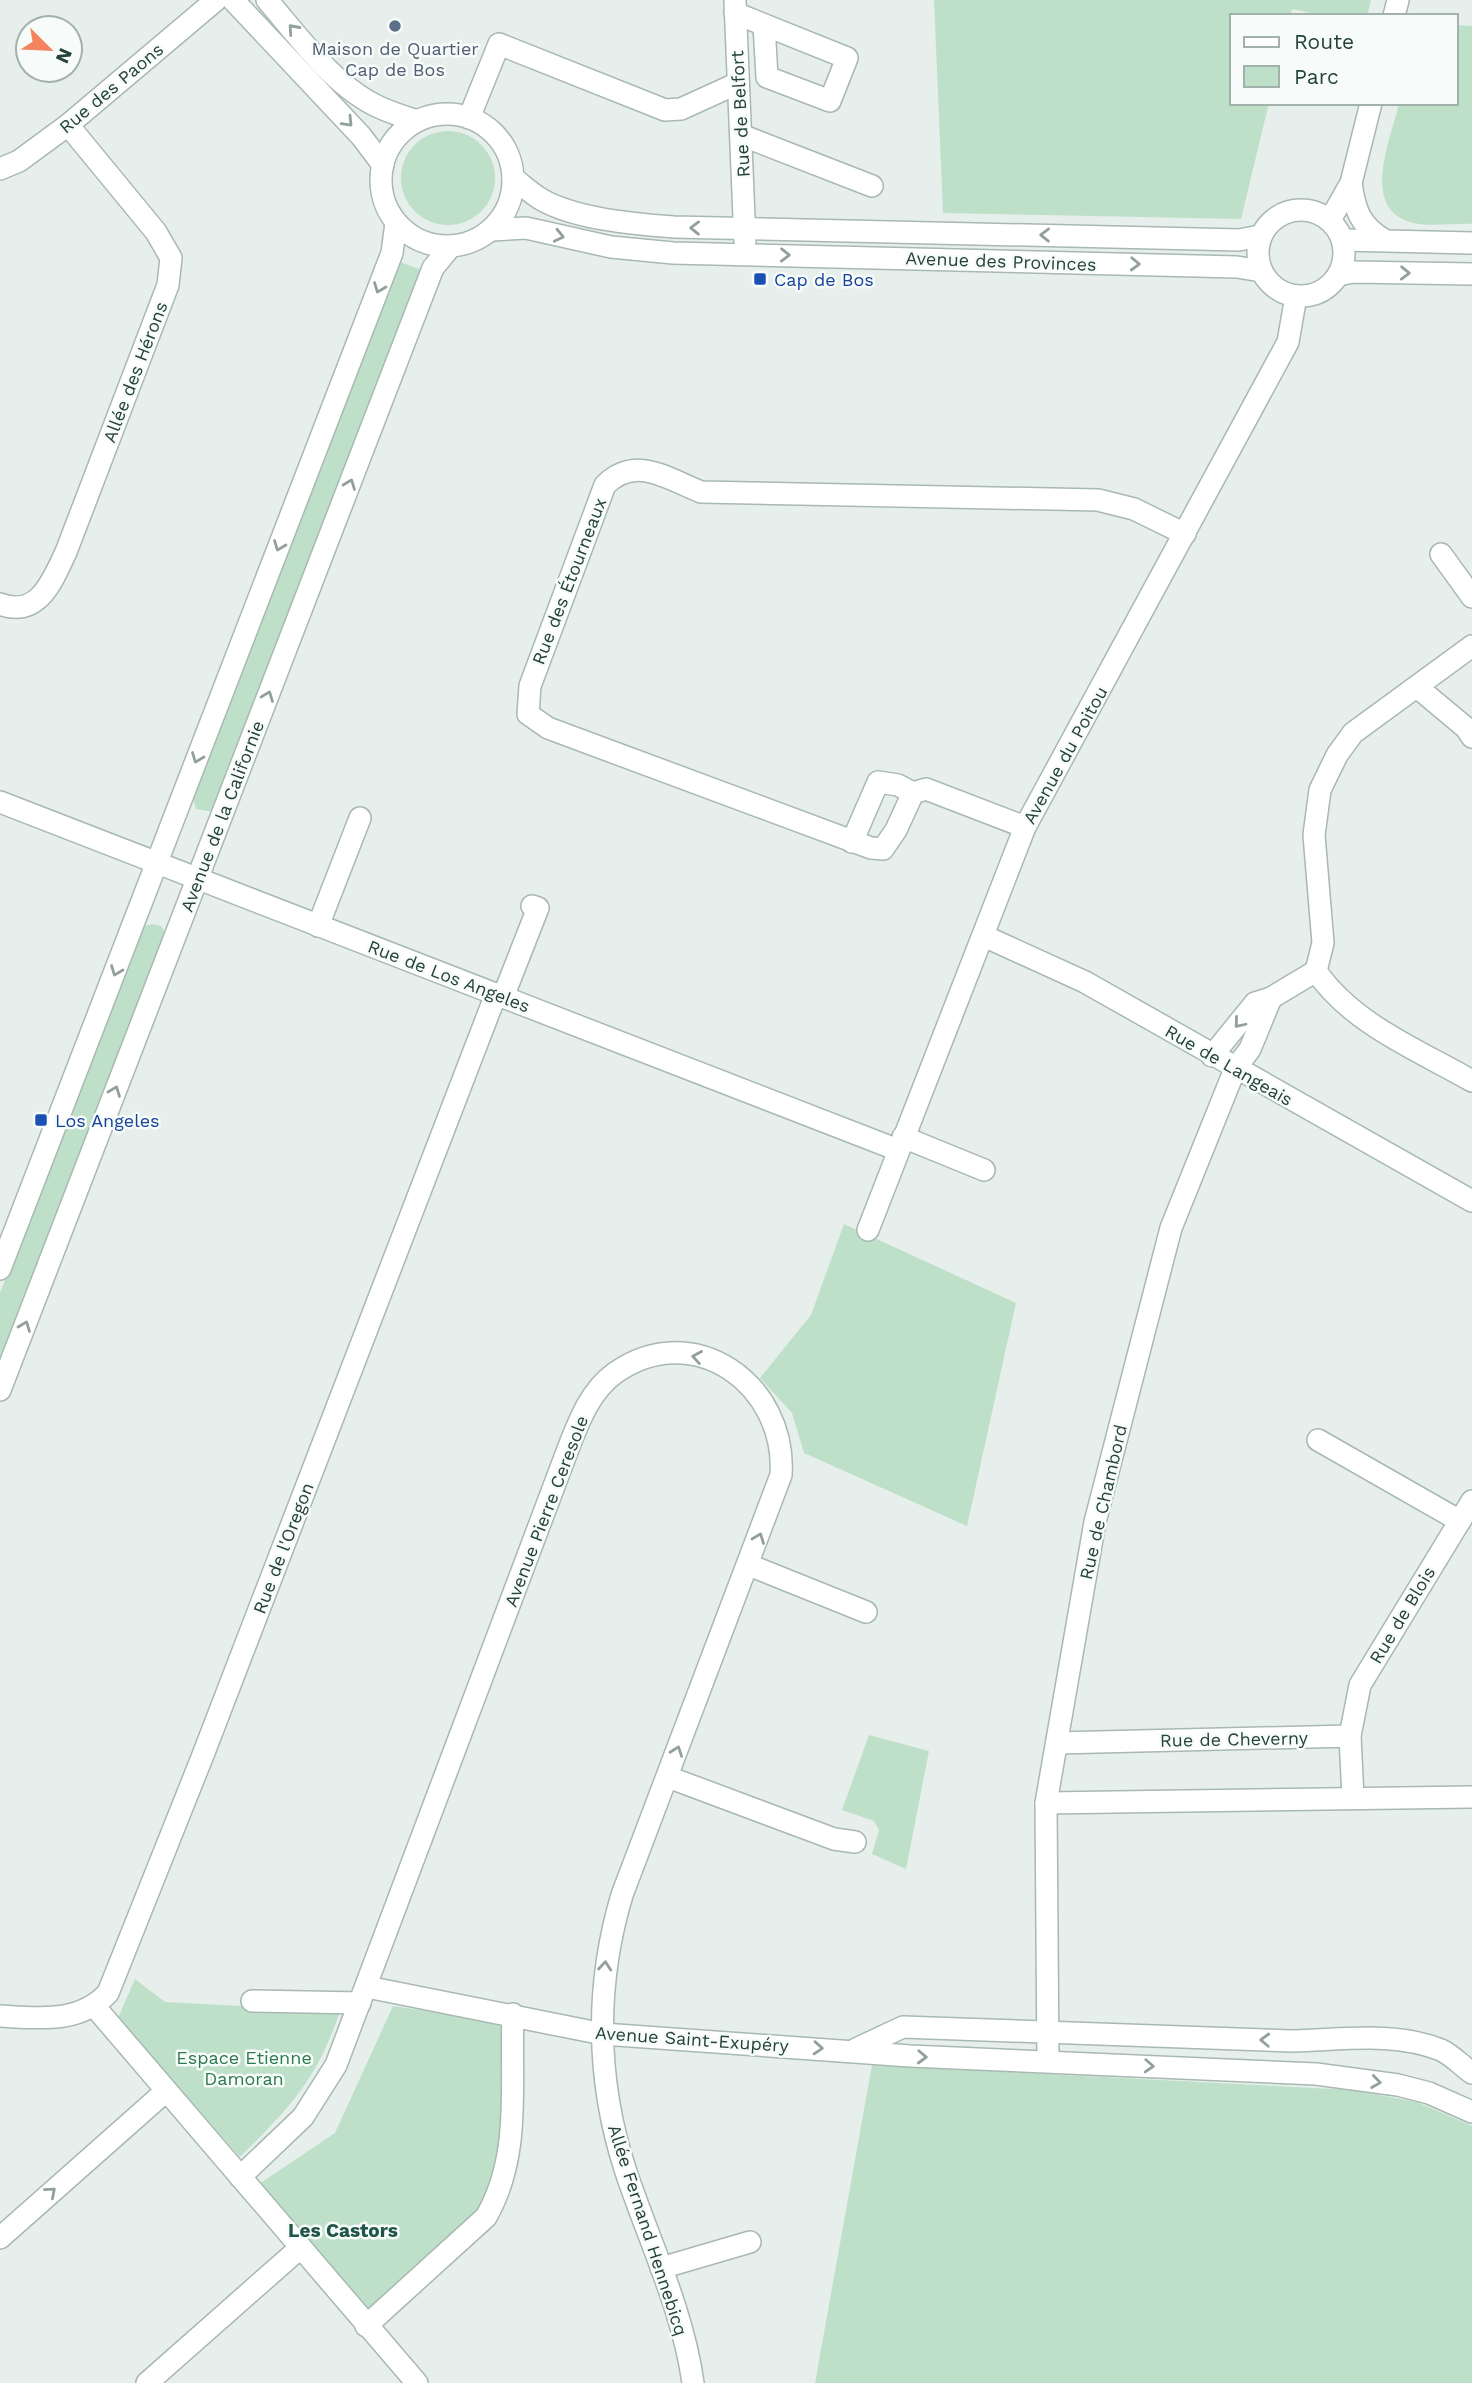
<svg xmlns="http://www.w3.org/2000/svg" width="1472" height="2383" font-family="'Work Sans',sans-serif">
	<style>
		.green { fill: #bfe0c8 }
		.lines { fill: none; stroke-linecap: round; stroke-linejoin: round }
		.minor-casing { stroke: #a8b8b2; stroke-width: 24 }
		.minor { stroke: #fff; stroke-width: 21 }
		.oneway { stroke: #92a09c }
		.service-dot { fill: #5c6f8a; stroke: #f7fbf9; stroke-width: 2.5 }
		.transit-dot { fill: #1a4fb4; stroke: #f7fbf9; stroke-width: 2.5 }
		.labels { text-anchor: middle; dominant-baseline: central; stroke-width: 5; stroke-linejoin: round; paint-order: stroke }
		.service-label { font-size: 18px; fill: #4e5e75; stroke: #f7fbf9 }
		.street-label { font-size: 18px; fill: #24423a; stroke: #f7fbf9 }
		.transit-label { font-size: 18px; fill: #164399; stroke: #f7fbf9; text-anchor: start }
		.park-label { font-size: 18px; fill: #2d7a4b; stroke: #f7fbf9 }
		.neighbourhood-label { font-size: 19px; font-weight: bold; fill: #1f5548; stroke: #f7fbf9 }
	</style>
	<rect width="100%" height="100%" fill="#e6efeb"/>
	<g class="green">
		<polygon points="934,0 1371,0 1367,16 1325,16 1292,9 1290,16 1232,16 1232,103 1269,103 1241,219 943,213"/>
		<path d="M 1456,25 L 1472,26 L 1472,224 C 1453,223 1425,228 1407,221 C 1361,204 1392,136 1399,103 L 1456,103 Z"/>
		<circle cx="448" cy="178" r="47"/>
		<polygon points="398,261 424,271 213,812 196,809 193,797"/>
		<polygon points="152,924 161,926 166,934 0,1369 0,1293 144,926"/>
		<polygon points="844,1224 1016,1303 967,1526 804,1453 792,1413 760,1378 811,1315"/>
		<polygon points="869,1735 929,1751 906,1869 872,1854 879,1830 874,1821 842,1810"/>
		<path d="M 135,1979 L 165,2002 L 340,2011 C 317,2080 290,2107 240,2157 L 118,2018 Z"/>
		<polygon points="393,2006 510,2024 504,2148 482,2216 373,2316 259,2184 335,2133"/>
		<polygon points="872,2065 1352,2090 1417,2102 1472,2126 1472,2383 815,2383"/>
	</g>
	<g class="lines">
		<defs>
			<g id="minor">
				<polyline points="233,0 361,136 383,165"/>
				<path d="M 267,0 C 299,37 335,88 381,108 C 392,113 405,117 417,121"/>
				<polyline points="735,1 745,242"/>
				<polyline points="735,13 847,58 830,101 767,77 764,25"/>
				<polyline points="1394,16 1398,0"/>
				<circle cx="447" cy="180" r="66"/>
				<polyline points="469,118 499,44 665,110 681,109 738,83"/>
				<polyline points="741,135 872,186"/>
				<polyline points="0,169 19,161 68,125 216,0"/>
				<path d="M 513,178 C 521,184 530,192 539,198 C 573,219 634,224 674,227 L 1239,240 L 1260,236"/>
				<path d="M 1351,183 C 1355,211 1360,225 1384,240"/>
				<circle cx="1301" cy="253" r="43"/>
				<polyline points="1330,220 1351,183 1371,103"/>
				<polyline points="492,230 526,228 611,247 673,253 1237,267 1261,271"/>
				<polyline points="1343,240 1472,243"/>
				<polyline points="1338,275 1353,272 1472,274"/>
				<polyline points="1441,554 1472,597"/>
				<path d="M 0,604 C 39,619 53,579 66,552 L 168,285 L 171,258 L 156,232 L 68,125"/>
				<path d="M 1472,646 L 1353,733 L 1337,755 L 1320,790 L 1314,835 L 1323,943 L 1316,971 C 1352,1024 1418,1050 1472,1081"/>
				<polyline points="1417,687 1466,728 1472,737"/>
				<polyline points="0,802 898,1150"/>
				<path d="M 1025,827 L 926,789 L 913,793 L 896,830 L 883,849 L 871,848 L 548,728 L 528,714 L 530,686 L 605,485 C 636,455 666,478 701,492 L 1098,500 L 1134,509 L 1185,534"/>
				<polyline points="852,842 878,782 898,785 913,793"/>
				<polyline points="318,926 360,818"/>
				<polyline points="984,936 1085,982 1472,1201"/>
				<polyline points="503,997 538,908 532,906"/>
				<polyline points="1212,1056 1255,1003 1271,998 1316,971"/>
				<polyline points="903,1137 984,1170"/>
				<polyline points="868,1230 1025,827 1288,342 1296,296"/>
				<polyline points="0,1269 392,253 396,223"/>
				<polyline points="0,1390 433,268 451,246"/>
				<polyline points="1318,1440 1460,1521"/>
				<polyline points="749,1565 866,1612"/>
				<polyline points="1350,1736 1360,1685 1472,1501"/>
				<polyline points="1057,1743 1350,1736 1353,1798"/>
				<polyline points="668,1777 834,1839 855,1842"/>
				<polyline points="1046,1803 1472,1797"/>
				<polyline points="367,1987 603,2034 910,2056 1316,2074 1398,2085 1429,2093 1472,2112"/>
				<polyline points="252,2001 360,2003"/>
				<polyline points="95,2007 417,2383"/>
				<path d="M 0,2016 C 39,2018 79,2024 108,1993 L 203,1755 L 496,994"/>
				<path d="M 856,2049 L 903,2027 L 1293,2041 C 1341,2040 1394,2031 1441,2050 C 1452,2055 1462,2066 1472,2073"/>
				<polyline points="1048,2061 1046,1803 1095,1522 1171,1228 1235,1069 1250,1049 1271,998"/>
				<path d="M 240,2177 L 303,2117 L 336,2065 L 568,1449 C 579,1421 590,1391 615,1373 C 694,1317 787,1385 781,1475 L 622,1895 C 595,1985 596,2079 625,2169 C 648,2239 683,2309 693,2383"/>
				<polyline points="0,2238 166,2091"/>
				<polyline points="661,2268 750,2242"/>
				<path d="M 366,2326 L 486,2217 C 522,2155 510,2084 513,2014"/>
				<polyline points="147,2383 300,2248"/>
			</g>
		</defs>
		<use href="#minor" class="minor-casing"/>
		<use href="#minor" class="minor"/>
	</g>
	<defs><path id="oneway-chevron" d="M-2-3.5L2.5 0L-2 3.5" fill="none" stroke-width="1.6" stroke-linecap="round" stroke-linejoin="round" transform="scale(1.75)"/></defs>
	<g class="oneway">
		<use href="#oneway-chevron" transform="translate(293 29) rotate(-132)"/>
		<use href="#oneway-chevron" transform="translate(348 122) rotate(46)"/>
		<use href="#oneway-chevron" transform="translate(695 228) rotate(-179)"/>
		<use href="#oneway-chevron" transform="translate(1045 235) rotate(-179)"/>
		<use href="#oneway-chevron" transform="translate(559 236) rotate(13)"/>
		<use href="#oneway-chevron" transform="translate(785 255) rotate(1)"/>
		<use href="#oneway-chevron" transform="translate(1135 264) rotate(2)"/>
		<use href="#oneway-chevron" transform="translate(1405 273) rotate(1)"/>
		<use href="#oneway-chevron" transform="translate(379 288) rotate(111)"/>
		<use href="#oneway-chevron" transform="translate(350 484) rotate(-69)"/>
		<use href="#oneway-chevron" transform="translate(279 546) rotate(111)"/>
		<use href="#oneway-chevron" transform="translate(268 696) rotate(-69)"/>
		<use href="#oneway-chevron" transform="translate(197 758) rotate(111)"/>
		<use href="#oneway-chevron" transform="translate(116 971) rotate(111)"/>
		<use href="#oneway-chevron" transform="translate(1239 1023) rotate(130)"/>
		<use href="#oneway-chevron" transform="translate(115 1091) rotate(-69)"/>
		<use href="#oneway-chevron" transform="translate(25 1326) rotate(-69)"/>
		<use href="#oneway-chevron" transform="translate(697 1357) rotate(-170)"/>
		<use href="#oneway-chevron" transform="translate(759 1538) rotate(-69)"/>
		<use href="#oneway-chevron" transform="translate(677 1751) rotate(-70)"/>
		<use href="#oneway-chevron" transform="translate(605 1966) rotate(-85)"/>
		<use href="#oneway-chevron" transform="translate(1265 2040) rotate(-178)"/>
		<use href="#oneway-chevron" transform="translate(818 2048) rotate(4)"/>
		<use href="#oneway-chevron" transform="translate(922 2057) rotate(2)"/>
		<use href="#oneway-chevron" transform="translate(1149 2066) rotate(3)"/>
		<use href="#oneway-chevron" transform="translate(1376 2082) rotate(8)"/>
		<use href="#oneway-chevron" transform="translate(51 2192) rotate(-41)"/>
	</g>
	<circle class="service-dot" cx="395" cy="26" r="7"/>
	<g class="transit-dot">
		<rect x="753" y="272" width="14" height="14" rx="3.5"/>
		<rect x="34" y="1113" width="14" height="14" rx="3.5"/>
	</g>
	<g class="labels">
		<g class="service-label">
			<text x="395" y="48">Maison de Quartier<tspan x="395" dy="21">Cap de Bos</tspan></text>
		</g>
		<g class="street-label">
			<text transform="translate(111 88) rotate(-40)">Rue des Paons</text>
			<text transform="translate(740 114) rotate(-93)">Rue de Belfort</text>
			<text transform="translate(1001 261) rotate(2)">Avenue des Provinces</text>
			<text transform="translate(135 372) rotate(-69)">Allée des Hérons</text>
			<text transform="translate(569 581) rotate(-69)">Rue des Étourneaux</text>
			<text transform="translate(1065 755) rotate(-61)">Avenue du Poitou</text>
			<text transform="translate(222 816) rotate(-69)">Avenue de la Californie</text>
			<text transform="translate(449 976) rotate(21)">Rue de Los Angeles</text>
			<text transform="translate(1229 1065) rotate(30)">Rue de Langeais</text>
			<text transform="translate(1103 1502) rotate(-77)">Rue de Chambord</text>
			<text transform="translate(546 1511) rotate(-69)">Avenue Pierre Ceresole</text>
			<text transform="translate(283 1548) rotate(-69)">Rue de l'Oregon</text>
			<text transform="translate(1402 1615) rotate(-59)">Rue de Blois</text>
			<text transform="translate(1234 1739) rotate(-1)">Rue de Cheverny</text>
			<text transform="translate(692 2039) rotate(4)">Avenue Saint-Exupéry</text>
			<text transform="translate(648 2230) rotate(72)">Allée Fernand Hennebicq</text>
		</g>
		<g class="transit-label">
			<text x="774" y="279">Cap de Bos</text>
			<text x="55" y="1120">Los Angeles</text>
		</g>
		<g class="park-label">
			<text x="244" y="2057">Espace Etienne<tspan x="244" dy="21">Damoran</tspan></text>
		</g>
		<g class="neighbourhood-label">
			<text x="343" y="2230">Les Castors</text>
		</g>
	</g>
	<rect x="1230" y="14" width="228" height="91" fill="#f7fbf9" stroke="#a3b1ad" stroke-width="2"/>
	<rect x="1244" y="37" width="35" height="10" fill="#ffffff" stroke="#a3b1ad" stroke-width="2"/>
	<text x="1294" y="49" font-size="21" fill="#24423a">Route</text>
	<rect x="1244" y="66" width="35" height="21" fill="#bfe0c8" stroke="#a3b1ad" stroke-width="2"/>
	<text x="1294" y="84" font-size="21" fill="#24423a">Parc</text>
	<g transform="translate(49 49) rotate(114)"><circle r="33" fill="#f7fbf9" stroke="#a3b1ad" stroke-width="2"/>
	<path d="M0-5L12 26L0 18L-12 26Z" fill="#f4845f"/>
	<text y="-10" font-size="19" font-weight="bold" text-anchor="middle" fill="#24423a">N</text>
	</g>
</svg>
